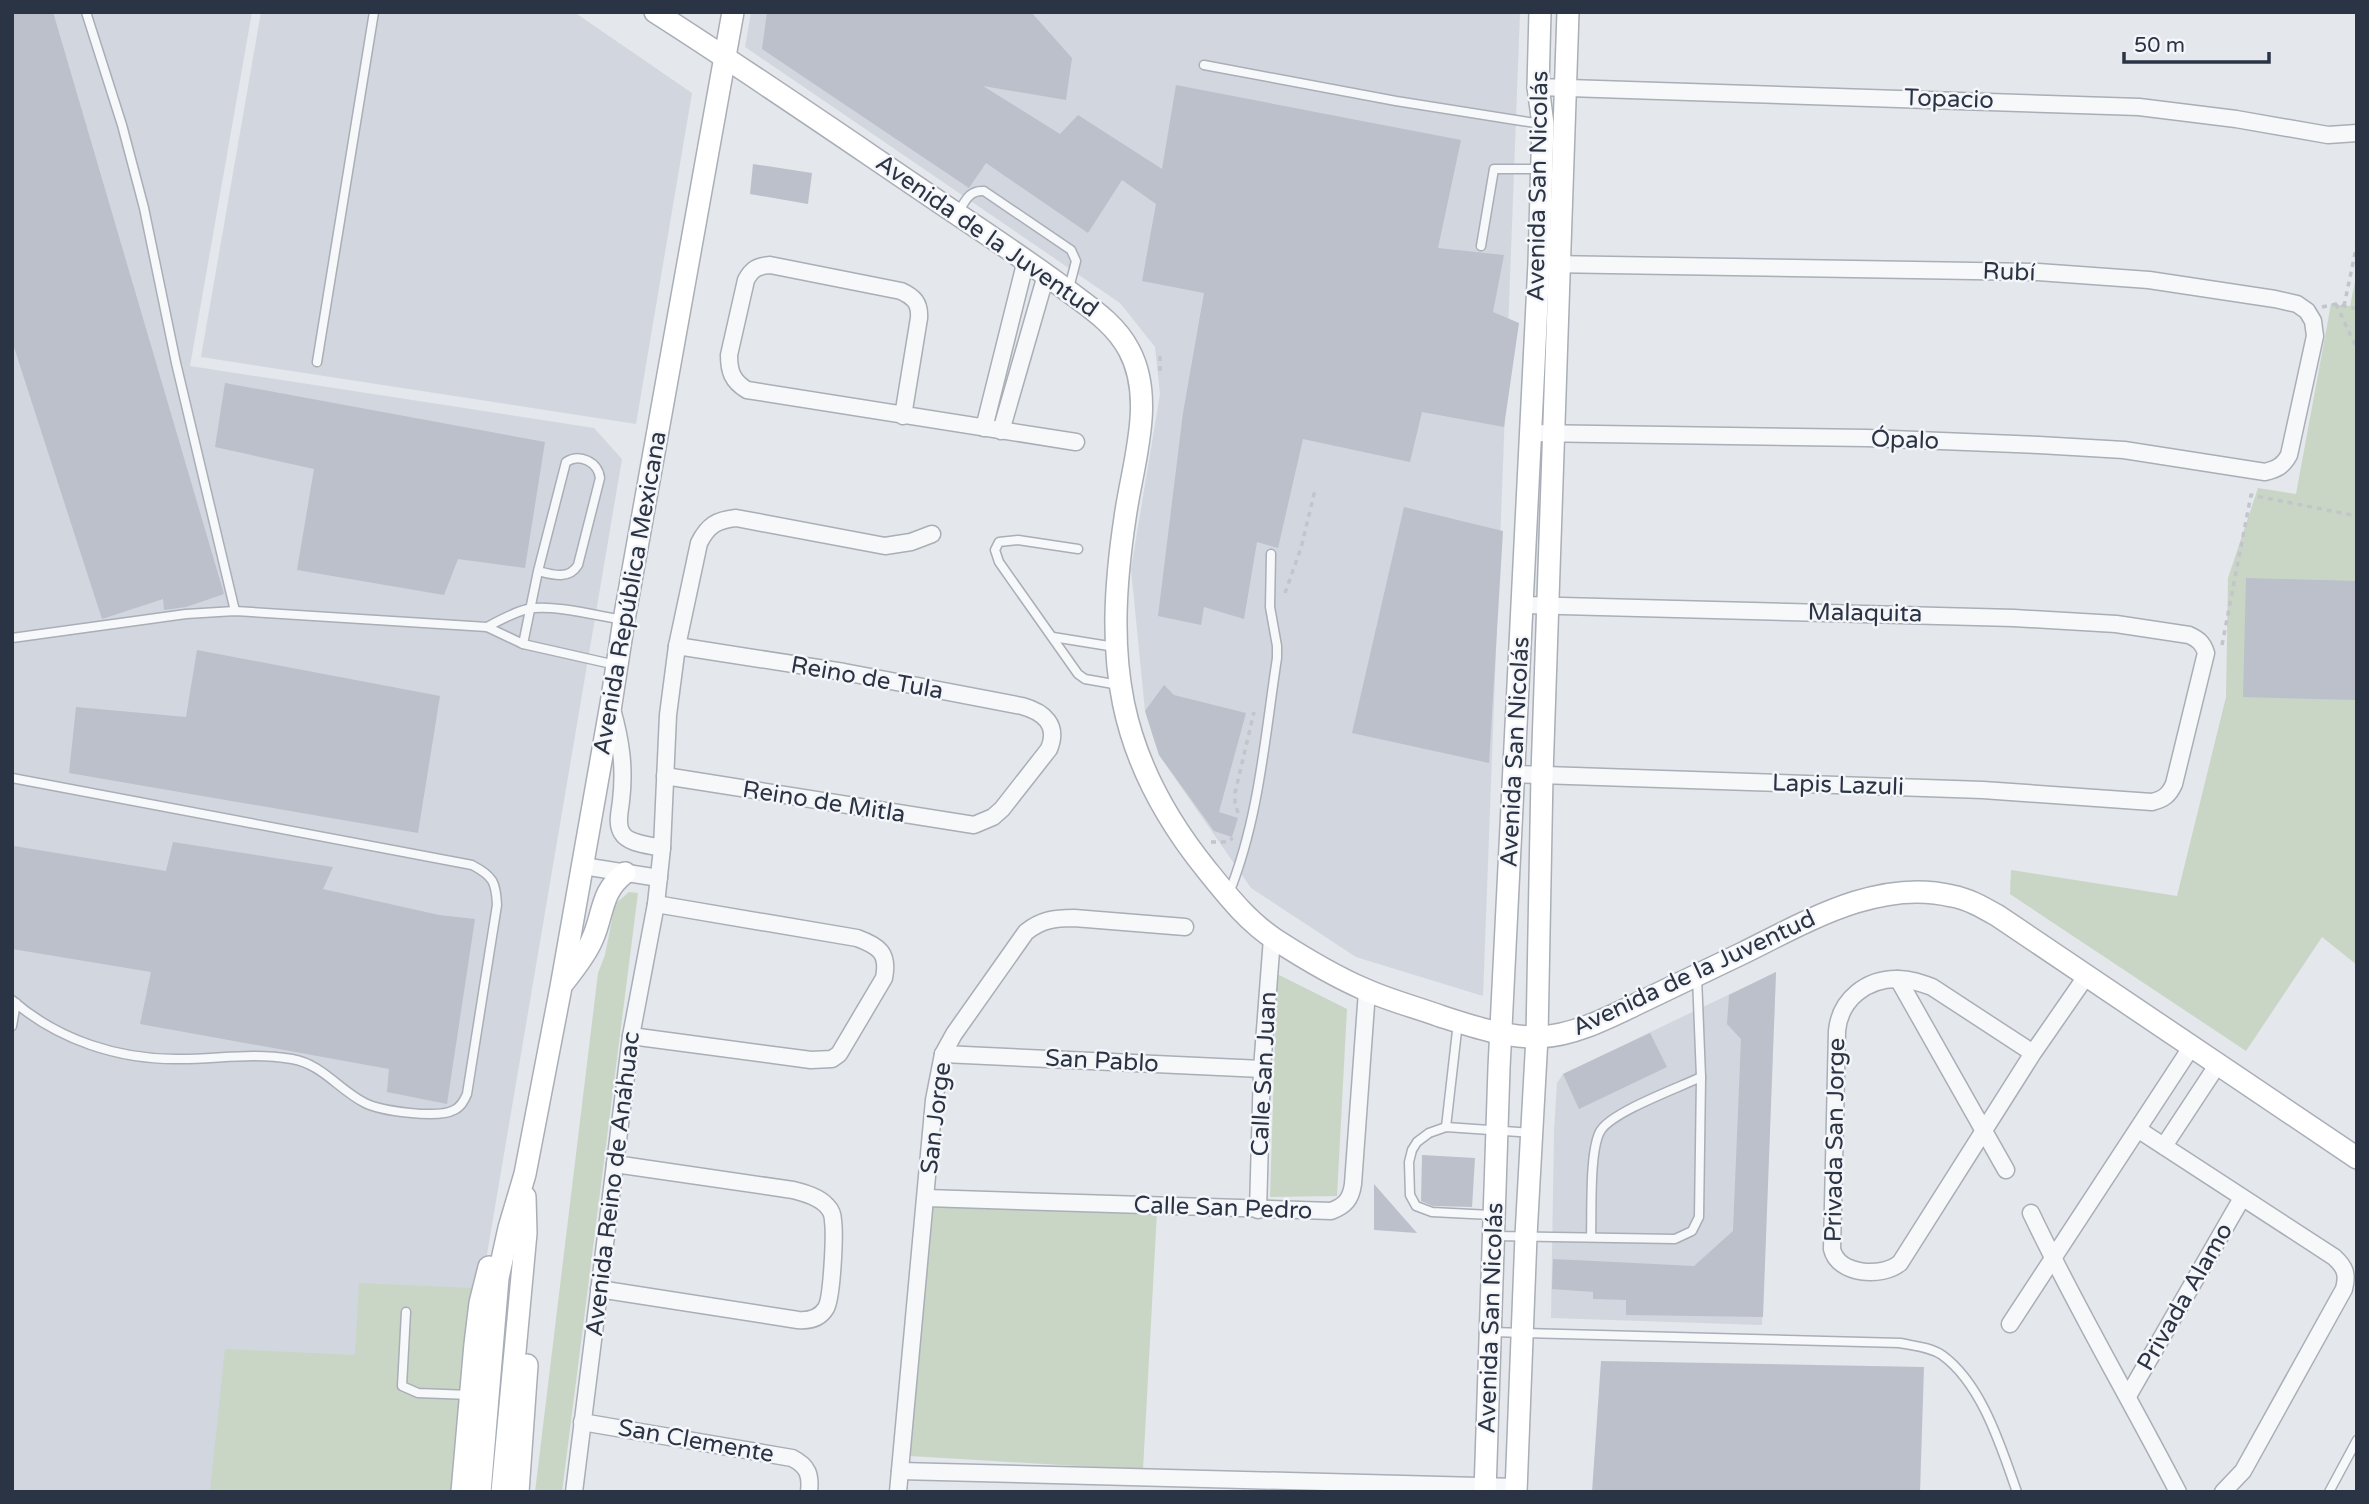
<svg xmlns="http://www.w3.org/2000/svg" width="2369" height="1504" font-family="'Varela Round',sans-serif">
	<style>
		.built { fill: #d2d6de }
		.green { fill: #c9d6c5 }
		.building { fill: #bbc0ca }
		.lines { fill: none; stroke-linecap: round; stroke-linejoin: round }
		.lane-casing { stroke: #a9aeb7; stroke-width: 11 }
		.street-casing { stroke: #a9aeb7; stroke-width: 19 }
		.secondary-casing { stroke: #a9aeb7; stroke-width: 24 }
		.path { stroke: #c2c5cb; stroke-width: 3.5; stroke-dasharray: 5 5; stroke-linecap: butt }
		.lane { stroke: #f7f8fa; stroke-width: 8 }
		.street { stroke: #f7f8fa; stroke-width: 16 }
		.secondary { stroke: #fff; stroke-width: 21 }
		.labels { text-anchor: middle; dominant-baseline: central; stroke-width: 5; stroke-linejoin: round; paint-order: stroke }
		.street-label { font-size: 24px; fill: #2b3445; stroke: #f4f6f9 }
	</style>
	<rect width="100%" height="100%" fill="#e4e7ec"/>
	<g class="built">
		<polygon points="12,12 252,12 190,366 594,428 622,459 477,1313 463,1492 12,1492"/>
		<polygon points="261,12 574,12 692,93 636,424 201,357"/>
		<polygon points="751,12 1520,12 1483,996 1356,957 1251,888 1159,755 1145,711 1131,569 1160,394 1155,347 1120,303 745,47"/>
		<polygon points="1776,972 1762,1325 1551,1318 1554,1131 1557,1083 1563,1074"/>
	</g>
	<g class="green">
		<polygon points="2357,272 2357,965 2322,937 2246,1051 2010,894 2011,870 2177,896 2226,697 2228,578 2258,488 2296,494 2331,304 2350,306"/>
		<polygon points="629,892 638,893 562,1492 535,1492 598,973 605,955 615,904"/>
		<polygon points="1277,974 1347,1009 1337,1196 1270,1197"/>
		<polygon points="931,1207 1157,1212 1143,1470 910,1456"/>
		<polygon points="359,1283 472,1288 455,1492 210,1492 225,1349 355,1355"/>
	</g>
	<g class="building">
		<polygon points="12,12 53,12 224,594 186,607 164,610 163,599 102,619 12,341"/>
		<polygon points="767,12 1031,12 1072,58 1066,100 983,86 1060,134 1078,115 1162,169 1176,85 1461,140 1438,248 1504,255 1493,312 1519,323 1504,427 1422,412 1410,462 1303,439 1278,548 1257,542 1244,619 1204,607 1201,625 1158,616 1183,413 1204,293 1142,281 1156,204 1122,180 1088,233 986,163 969,188 762,49"/>
		<polygon points="753,164 812,173 808,204 750,194"/>
		<polygon points="225,383 545,442 525,568 458,559 444,595 297,570 314,469 215,447"/>
		<polygon points="1404,507 1503,531 1489,763 1352,733"/>
		<polygon points="2246,578 2357,581 2357,700 2243,697"/>
		<polygon points="197,650 440,696 418,833 69,773 76,707 186,717"/>
		<polygon points="1164,685 1174,695 1246,713 1219,812 1238,818 1232,837 1214,831 1159,755 1145,711"/>
		<polygon points="173,842 333,867 323,889 439,915 475,919 447,1104 387,1092 389,1069 140,1024 151,972 12,949 14,846 166,871"/>
		<polygon points="1776,972 1763,1317 1626,1315 1626,1300 1593,1299 1593,1292 1552,1289 1553,1259 1694,1266 1733,1231 1741,1039 1727,1024 1729,995"/>
		<polygon points="1650,1033 1667,1067 1579,1109 1563,1074"/>
		<polygon points="1422,1155 1475,1158 1472,1207 1433,1206 1421,1201"/>
		<polygon points="1374,1184 1417,1233 1374,1230"/>
		<polygon points="1601,1361 1924,1367 1920,1492 1592,1492"/>
	</g>
	<g class="lines">
		<defs>
			<g id="lane">
				<polyline points="86,12 122,125 144,208 176,363 235,611"/>
				<polyline points="1204,65 1396,101 1541,124"/>
				<path d="M 958,213 C 965,201 969,190 984,191 L 1071,250 L 1076,261 L 1069,288"/>
				<polyline points="1481,246 1494,169 1541,169"/>
				<polyline points="317,362 374,12"/>
				<polyline points="1078,549 1018,540 999,542 995,550 999,562 1078,674 1085,679 1119,685"/>
				<path d="M 487,627 C 500,620 514,612 528,609 C 552,604 598,616 623,620"/>
				<polyline points="1053,637 1115,647"/>
				<polyline points="12,638 186,614 235,611 487,627 523,644 616,665"/>
				<path d="M 523,644 L 538,571 L 566,462 C 580,453 598,462 600,478 L 578,565 C 569,580 553,575 538,571"/>
				<path d="M 12,778 L 472,865 C 493,876 496,882 497,905 L 467,1094 C 464,1101 461,1107 454,1110 C 438,1119 381,1111 365,1103 C 339,1090 322,1064 292,1059 C 252,1052 219,1059 180,1059 C 119,1060 58,1040 12,1000"/>
				<path d="M 1229,893 C 1259,819 1265,736 1277,658 L 1277,646 L 1270,607 L 1271,554"/>
				<polyline points="12,1026 16,1003"/>
				<polyline points="1446,1127 1458,1022"/>
				<polyline points="1491,1215 1432,1212 1416,1206 1410,1195 1409,1162 1412,1150 1417,1142 1429,1133 1446,1127 1532,1133"/>
				<polyline points="1494,1236 1675,1239 1692,1231 1699,1217 1701,1077 1697,977"/>
				<path d="M 1591,1237 C 1592,1213 1589,1148 1601,1130 C 1614,1111 1678,1088 1701,1077"/>
				<polyline points="406,1312 402,1386 418,1393 470,1395"/>
				<path d="M 1491,1332 L 1900,1343 C 1914,1346 1930,1347 1942,1355 C 1982,1384 2001,1447 2017,1492"/>
				<polyline points="2329,1492 2357,1440"/>
			</g>
			<g id="street">
				<polyline points="1538,87 2139,107 2236,119 2328,135 2357,133"/>
				<path d="M 903,416 L 919,318 C 920,303 914,297 901,291 L 770,265 C 757,266 752,269 746,280 L 729,355 C 729,371 732,381 747,390 L 1076,442"/>
				<polyline points="984,428 1026,260"/>
				<polyline points="1001,431 1046,275"/>
				<path d="M 1531,433 L 1867,438 L 2039,445 L 2124,450 L 2265,472 C 2277,469 2283,466 2289,455 L 2315,336 L 2313,321 L 2307,311 L 2297,304 L 2275,299 L 2149,280 L 2038,272 L 1548,264"/>
				<path d="M 612,709 C 621,741 625,768 621,801 C 620,811 616,824 622,833 C 628,844 650,845 662,848"/>
				<path d="M 1513,774 L 1983,790 L 2152,802 C 2164,799 2169,795 2174,784 L 2206,653 C 2203,643 2198,639 2189,635 L 2116,624 L 2014,618 L 1522,605"/>
				<path d="M 665,776 L 974,825 L 993,817 L 1002,809 L 1049,749 C 1059,725 1044,712 1022,706 L 844,672 L 677,646"/>
				<polyline points="583,866 659,878"/>
				<polyline points="1898,979 2006,1170"/>
				<path d="M 631,1036 L 811,1060 L 832,1059 L 839,1054 L 884,978 C 889,953 879,946 857,938 L 656,904"/>
				<path d="M 2033,1053 L 1932,987 C 1921,983 1910,979 1899,979 C 1867,978 1840,999 1837,1031 L 1832,1249 C 1838,1275 1882,1278 1900,1263 L 2033,1053 L 2087,975"/>
				<polyline points="943,1054 1262,1069"/>
				<path d="M 2139,1130 L 2334,1257 C 2345,1267 2348,1274 2344,1289 L 2243,1471 L 2223,1492"/>
				<polyline points="2164,1146 2218,1064"/>
				<path d="M 926,1198 L 1331,1211 C 1345,1206 1351,1199 1353,1184 L 1367,991"/>
				<polyline points="1258,1210 1262,1069 1272,938"/>
				<path d="M 2031,1213 C 2076,1308 2130,1399 2178,1492"/>
				<path d="M 599,1289 L 798,1320 C 810,1321 820,1318 826,1308 C 832,1298 835,1235 833,1221 C 833,1216 831,1210 827,1206 C 819,1197 805,1193 793,1190 L 615,1164"/>
				<polyline points="2010,1324 2192,1046"/>
				<polyline points="2128,1396 2242,1198"/>
				<path d="M 582,1422 L 792,1458 C 808,1466 811,1475 809,1492"/>
				<polyline points="900,1471 1516,1487"/>
				<path d="M 574,1492 L 631,1036 L 656,904 L 662,848 L 668,715 L 677,646 L 699,543 C 708,525 717,520 736,518 L 885,546 L 911,542 L 932,534"/>
				<path d="M 898,1492 L 934,1100 L 943,1054 L 954,1034 L 1026,932 C 1041,920 1054,918 1074,918 L 1185,927"/>
			</g>
			<g id="secondary">
				<path d="M 655,12 C 757,77 856,146 957,214 C 993,238 1029,262 1064,288 C 1089,307 1115,323 1129,350 C 1156,400 1132,465 1125,518 C 1104,657 1115,756 1206,869 C 1227,895 1248,922 1276,940 C 1304,958 1334,976 1364,989 C 1388,1000 1415,1007 1440,1016 C 1471,1026 1506,1038 1539,1037 C 1574,1036 1612,1016 1643,1001 C 1676,985 1710,969 1743,953 C 1806,922 1879,878 1952,896 C 1969,899 1984,908 1998,916 L 2357,1158"/>
				<path d="M 564,982 C 574,969 585,956 592,940 C 604,914 600,892 625,873"/>
				<polyline points="462,1492 475,1344 480,1303 489,1267"/>
				<polyline points="480,1492 498,1278 509,1228 525,1174 561,987 611,704 624,620 733,12"/>
				<polyline points="502,1492 526,1233 525,1197"/>
				<polyline points="518,1492 527,1365"/>
				<polyline points="1485,1492 1499,1068 1539,263 1543,124 1538,87 1540,12"/>
				<polyline points="1516,1492 1526,1236 1537,1037 1542,775 1568,12"/>
			</g>
		</defs>
		<use href="#lane" class="lane-casing"/>
		<use href="#street" class="street-casing"/>
		<use href="#secondary" class="secondary-casing"/>
		<g class="path">
			<polyline points="2336,304 2357,349"/>
			<polyline points="2344,306 2357,244"/>
			<polyline points="2322,307 2336,304 2357,309"/>
			<polyline points="1160,356 1160,375"/>
			<polyline points="1285,593 1301,548 1315,490"/>
			<polyline points="2222,645 2251,495 2357,516"/>
			<polyline points="1238,813 1235,803 1235,793 1254,712"/>
			<polyline points="1211,842 1228,842 1233,838"/>
		</g>
		<use href="#lane" class="lane"/>
		<use href="#street" class="street"/>
		<use href="#secondary" class="secondary"/>
	</g>
	<g class="labels">
		<g class="street-label">
			<text transform="translate(1949 99) rotate(2)">Topacio</text>
			<text transform="translate(1538 186) rotate(-89)">Avenida San Nicolás</text>
			<text transform="translate(987 236) rotate(35)">Avenida de la Juventud</text>
			<text transform="translate(2009 272) rotate(2)">Rubí</text>
			<text transform="translate(1905 440) rotate(2)">Ópalo</text>
			<text transform="translate(630 593) rotate(-80)">Avenida República Mexicana</text>
			<text transform="translate(1865 613) rotate(1)">Malaquita</text>
			<text transform="translate(867 678) rotate(10)">Reino de Tula</text>
			<text transform="translate(1515 752) rotate(-87)">Avenida San Nicolás</text>
			<text transform="translate(1838 785) rotate(2)">Lapis Lazuli</text>
			<text transform="translate(824 802) rotate(9)">Reino de Mitla</text>
			<text transform="translate(1694 973) rotate(-25)">Avenida de la Juventud</text>
			<text transform="translate(1102 1061) rotate(3)">San Pablo</text>
			<text transform="translate(1264 1074) rotate(-87)">Calle San Juan</text>
			<text transform="translate(936 1118) rotate(-83)">San Jorge</text>
			<text transform="translate(1835 1140) rotate(-89)">Privada San Jorge</text>
			<text transform="translate(613 1184) rotate(-83)">Avenida Reino de Anáhuac</text>
			<text transform="translate(1223 1208) rotate(2)">Calle San Pedro</text>
			<text transform="translate(2185 1297) rotate(-60)">Privada Alamo</text>
			<text transform="translate(1491 1318) rotate(-88)">Avenida San Nicolás</text>
			<text transform="translate(696 1441) rotate(10)">San Clemente</text>
		</g>
	</g>
	<rect width="2369" height="1504" fill="none" stroke="#2b3445" stroke-width="28"/>
	<path d="M2124 52v10h145v-10" fill="none" stroke="#2b3445" stroke-width="3.5"/>
	<text x="2134" y="52" font-size="21" fill="#2b3445" stroke="#f4f6f9" stroke-width="5" paint-order="stroke">50 m</text>
</svg>
